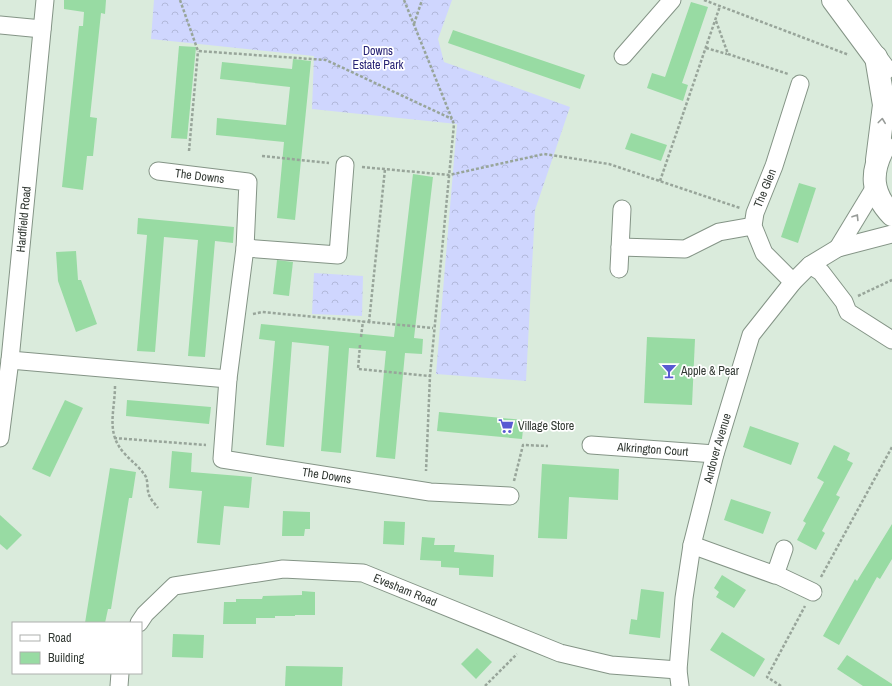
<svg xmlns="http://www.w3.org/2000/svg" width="892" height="686" font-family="'Archivo Narrow',sans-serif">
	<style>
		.forest { fill: url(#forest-crowns) }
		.building { fill: #98dba3 }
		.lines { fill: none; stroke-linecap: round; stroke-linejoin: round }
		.street-casing { stroke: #849486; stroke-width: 19 }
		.secondary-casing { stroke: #849486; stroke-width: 24 }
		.path { stroke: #98a59a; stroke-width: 2.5; stroke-dasharray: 3 2; stroke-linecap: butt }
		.street { stroke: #fff; stroke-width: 17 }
		.secondary { stroke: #fff; stroke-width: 22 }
		.oneway { stroke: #989c99 }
		.labels { text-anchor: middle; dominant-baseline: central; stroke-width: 3.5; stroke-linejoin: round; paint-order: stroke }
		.park-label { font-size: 12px; fill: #272374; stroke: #fff }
		.street-label { font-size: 12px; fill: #323933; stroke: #fff }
		.poi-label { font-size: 12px; fill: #323933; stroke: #fff; text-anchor: start }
	</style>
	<defs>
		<pattern id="forest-crowns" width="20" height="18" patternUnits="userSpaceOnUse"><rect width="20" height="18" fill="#cfd6fe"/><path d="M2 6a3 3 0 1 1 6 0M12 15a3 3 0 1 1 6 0" fill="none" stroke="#b2b8da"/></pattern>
	</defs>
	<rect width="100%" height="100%" fill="#daebdc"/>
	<g class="forest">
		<polygon points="154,0 452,0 438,39 444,62 570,107 535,210 526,381 436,374 457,124 312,109 314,56 151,39"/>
		<polygon points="314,273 363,276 362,316 312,314"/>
	</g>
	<g class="building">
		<polygon points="64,0 106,0 105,14 101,13 90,117 97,118 93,156 87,156 83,190 62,187 79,26 83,26 84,12 64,9"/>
		<polygon points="691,2 708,7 682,83 688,85 683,101 647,88 652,73 665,77"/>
		<polygon points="453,30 585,75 580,89 448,43"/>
		<polygon points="179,46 196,47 187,139 171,138"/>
		<polygon points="293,59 311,61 295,220 277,218 284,142 216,135 217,118 286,125 290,87 220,79 222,62 292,69"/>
		<polygon points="631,133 667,145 661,161 625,149"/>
		<polygon points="413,174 433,177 414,338 423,339 422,354 405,353 395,459 376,457 386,351 349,348 341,453 321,451 329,346 292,342 284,447 266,445 275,341 259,339 261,324 394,337"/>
		<polygon points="799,183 816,188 798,243 781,237"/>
		<polygon points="138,218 234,227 233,243 215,241 205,357 188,356 198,240 164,237 155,352 137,351 147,235 137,234"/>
		<polygon points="76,251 78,280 81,280 97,324 76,332 58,281 56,252"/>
		<polygon points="277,260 293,262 289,296 273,294"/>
		<polygon points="647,337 695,339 692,405 644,403"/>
		<polygon points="65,400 83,408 50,477 32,469"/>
		<polygon points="127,400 211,407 209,424 126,416"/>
		<polygon points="439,412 524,420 522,439 437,431"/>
		<polygon points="750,426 799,443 791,465 743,447"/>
		<polygon points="834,445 850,453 847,460 853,463 836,495 840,497 822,531 825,533 816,550 797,540 806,523 803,521 824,482 817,478"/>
		<polygon points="172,451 192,453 191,472 252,477 249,508 224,506 220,545 197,543 202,491 169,488"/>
		<polygon points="542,464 619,469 618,500 569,497 567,539 538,538"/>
		<polygon points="110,468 136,472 132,498 129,498 111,609 108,609 105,623 85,623"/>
		<polygon points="731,499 771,512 763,534 724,520"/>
		<polygon points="283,511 310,512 310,529 305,529 304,536 282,536"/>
		<polygon points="0,515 22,535 7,550 0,544"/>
		<polygon points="384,521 405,522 404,545 383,544"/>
		<polygon points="892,524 892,559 880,579 877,577 839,645 823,636 855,579 857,581"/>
		<polygon points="422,537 435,538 434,545 455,545 454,552 494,555 493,577 459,575 459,568 441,567 441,561 420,560"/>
		<polygon points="722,575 746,590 734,608 716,597 719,592 714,588"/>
		<polygon points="641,589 664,592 660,638 629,634 631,619 637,620"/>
		<polygon points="302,591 315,592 315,615 295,615 295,616 275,616 275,618 256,618 256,624 223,624 224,602 236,602 236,599 262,599 263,596 302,595"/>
		<polygon points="722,632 765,659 754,677 710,650"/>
		<polygon points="173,634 204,635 203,658 172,657"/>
		<polygon points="477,648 492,662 476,679 461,664"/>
		<polygon points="847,655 892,684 892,686 863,686 837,669"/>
		<polygon points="286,666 343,667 342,686 285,686"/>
	</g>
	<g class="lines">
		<defs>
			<g id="street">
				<polyline points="0,25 42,29"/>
				<polyline points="623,56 672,0"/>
				<path id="s1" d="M 158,171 L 248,182 L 245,248 L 228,379 L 222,459 L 430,492 L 510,496"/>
				<polyline points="620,247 685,249 719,232 753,226"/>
				<polyline points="245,248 338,255 345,165"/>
				<polyline points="838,248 875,187"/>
				<polyline points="810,265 821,272 844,302 848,312 892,340"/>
				<polyline points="619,269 622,209"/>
				<path id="s2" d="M 793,282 L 764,253 L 753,226 L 755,213 L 774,166 L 800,84"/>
				<polyline points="10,360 228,379"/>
				<path id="s3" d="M 0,438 L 10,360 L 45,0"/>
				<path id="s4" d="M 591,445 L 715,454"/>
				<polyline points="692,545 775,575 784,549"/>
				<polyline points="775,574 813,592"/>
				<path id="s5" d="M 139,623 L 145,614 L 174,586 L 283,569 L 363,573 L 560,653 L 611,665 L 678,670"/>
				<polyline points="119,686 120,673"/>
				<path id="s6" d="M 680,686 L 678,670 L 684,598 L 692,545 L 715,454 L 751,335 L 793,282 L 810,265 L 838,248 L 892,234"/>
			</g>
			<g id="secondary">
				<polyline points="833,0 884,69"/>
				<polyline points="876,57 884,105 877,160"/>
				<path d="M 884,147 C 870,173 871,193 892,215"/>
			</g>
		</defs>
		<use href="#street" class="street-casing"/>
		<use href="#secondary" class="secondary-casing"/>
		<g class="path">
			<polyline points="180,0 198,51 326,60 452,119"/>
			<polyline points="404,0 454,124 430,376 426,471"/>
			<polyline points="704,0 849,55"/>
			<polyline points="716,21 728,54 788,74"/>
			<polyline points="414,24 422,0"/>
			<polyline points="706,48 727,54"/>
			<polyline points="189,151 198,51"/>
			<polyline points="262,156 329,163"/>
			<polyline points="362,167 449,175 544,154 609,164 740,208"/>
			<polyline points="660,181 720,6"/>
			<polyline points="858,296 892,280"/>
			<polyline points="253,314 262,312 433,328"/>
			<polyline points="369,322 385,169"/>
			<polyline points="361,337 363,321"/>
			<polyline points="360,345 358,369 430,376"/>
			<path d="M 115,386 C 115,411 105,433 125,454 C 132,462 140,467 146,477 C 148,482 147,490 149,495 C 151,500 155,504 158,508"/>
			<polyline points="114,438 206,445"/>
			<polyline points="514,481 523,445 548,446"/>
			<polyline points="821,577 892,447"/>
			<polyline points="485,686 517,654"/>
			<polyline points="781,686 767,677 805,606"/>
		</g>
		<use href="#street" class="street"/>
		<use href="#secondary" class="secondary"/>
	</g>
	<defs><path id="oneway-chevron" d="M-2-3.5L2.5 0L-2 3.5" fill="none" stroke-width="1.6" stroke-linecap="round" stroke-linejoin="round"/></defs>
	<g class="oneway">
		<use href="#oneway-chevron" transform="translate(882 121) rotate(-83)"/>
		<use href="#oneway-chevron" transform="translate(856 217) rotate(-58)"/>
	</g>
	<defs>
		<symbol id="bar-bare" viewBox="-9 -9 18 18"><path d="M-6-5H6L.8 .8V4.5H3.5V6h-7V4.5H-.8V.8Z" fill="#585ad2" stroke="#fff" stroke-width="2.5" paint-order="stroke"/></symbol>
		<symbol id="supermarket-bare" viewBox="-9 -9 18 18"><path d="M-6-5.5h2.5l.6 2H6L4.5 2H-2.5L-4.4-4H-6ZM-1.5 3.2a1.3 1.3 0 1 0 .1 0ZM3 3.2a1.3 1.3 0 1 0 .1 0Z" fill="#585ad2" stroke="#fff" stroke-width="2.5" paint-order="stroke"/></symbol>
	</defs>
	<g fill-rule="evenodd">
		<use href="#bar-bare" x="658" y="360" width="22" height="22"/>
		<use href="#supermarket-bare" x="495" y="415" width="22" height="22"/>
	</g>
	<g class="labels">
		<g class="park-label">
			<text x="378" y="51">Downs<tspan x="378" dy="14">Estate Park</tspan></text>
		</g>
		<g class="street-label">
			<text stroke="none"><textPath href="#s1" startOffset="42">The Downs</textPath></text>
			<text stroke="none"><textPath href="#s2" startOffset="110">The Glen</textPath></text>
			<text stroke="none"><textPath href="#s3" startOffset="220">Hardfield Road</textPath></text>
			<text stroke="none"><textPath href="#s6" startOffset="242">Andover Avenue</textPath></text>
			<text stroke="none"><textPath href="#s4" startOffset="62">Alkrington Court</textPath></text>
			<text stroke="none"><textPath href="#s1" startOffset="475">The Downs</textPath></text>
			<text stroke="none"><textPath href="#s5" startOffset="287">Evesham Road</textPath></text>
		</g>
		<g class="poi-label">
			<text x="681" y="371">Apple &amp; Pear</text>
			<text x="518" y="426">Village Store</text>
		</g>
	</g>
	<rect x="12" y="622" width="130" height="52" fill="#ffffff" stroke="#adb0ad"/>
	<rect x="20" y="635" width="20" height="6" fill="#ffffff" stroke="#adb0ad"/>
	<text x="48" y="642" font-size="12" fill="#323933">Road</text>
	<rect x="20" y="652" width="20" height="12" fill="#98dba3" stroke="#adb0ad"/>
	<text x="48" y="662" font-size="12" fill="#323933">Building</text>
</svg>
